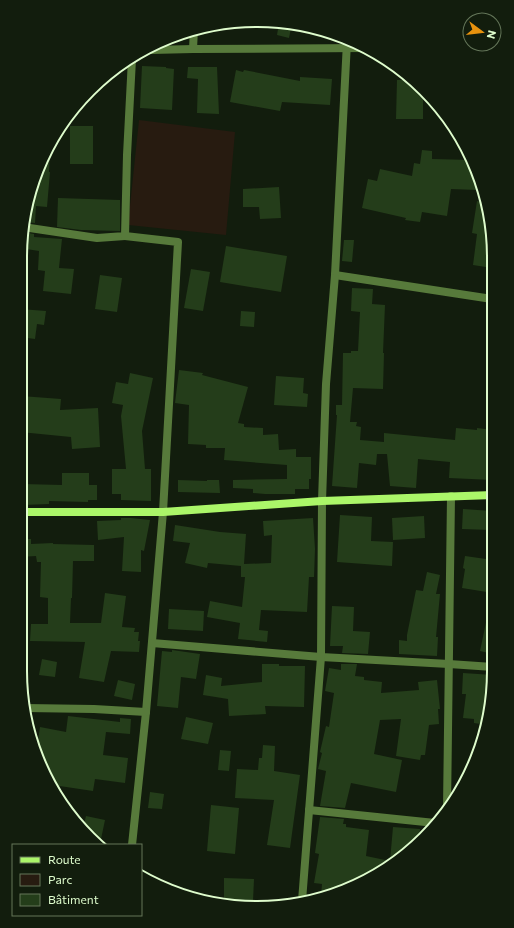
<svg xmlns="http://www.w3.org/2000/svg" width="514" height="928" font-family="Commissioner,sans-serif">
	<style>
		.green { fill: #271b10 }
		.building { fill: #243d1a }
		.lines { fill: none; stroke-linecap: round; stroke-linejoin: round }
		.minor { stroke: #577a3b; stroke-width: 8 }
		.secondary { stroke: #abf669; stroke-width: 8 }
		.rim { fill: none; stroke: #defccc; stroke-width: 2 }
	</style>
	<rect width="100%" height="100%" fill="#121d0d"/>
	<polygon class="green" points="139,120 235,132 226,235 128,225"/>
	<g class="building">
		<polygon points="288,22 292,23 289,38 277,35 279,23"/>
		<polygon points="142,66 166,67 166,68 174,69 172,110 140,108"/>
		<polygon points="188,67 217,67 219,114 197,113 198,79 187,78"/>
		<polygon points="236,70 243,72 244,70 300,81 300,77 332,79 330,105 282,102 280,111 230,102"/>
		<polygon points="397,80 415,80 423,90 423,119 396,119"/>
		<rect x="70" y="126" width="23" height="38"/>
		<polygon points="48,147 50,147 49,172 50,172 47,207 36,206 35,223 24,222 28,195"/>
		<polygon points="422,150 432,151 432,159 471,160 479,175 478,190 451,189 447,216 422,212 420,222 405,220 406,218 362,208 368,179 377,181 380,169 412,176 414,163 420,164"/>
		<polygon points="279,187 281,218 260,219 259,207 243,207 243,189"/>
		<polygon points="58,198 120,200 120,231 81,230 57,227"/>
		<polygon points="477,201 487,203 492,226 492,268 473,265 477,234 472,233"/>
		<polygon points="22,232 34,234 34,237 62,239 59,268 74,269 71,294 43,291 45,271 38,270 39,251 20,248"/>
		<polygon points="344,240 354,240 352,262 342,261"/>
		<polygon points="226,246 287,256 281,292 220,282"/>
		<polygon points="191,269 210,272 203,311 184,308"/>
		<polygon points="100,275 122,278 117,312 95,309"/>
		<polygon points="352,288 373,289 372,304 385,305 383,353 384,353 383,389 353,388 350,422 357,422 356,426 361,427 360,440 384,442 384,433 455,440 456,428 477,430 477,428 493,430 488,463 493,464 493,480 449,478 450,462 418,459 416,488 390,486 387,454 377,454 376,465 359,463 357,488 332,486 337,415 336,415 336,405 342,405 343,353 351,353 351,351 358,351 360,312 351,311"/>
		<polygon points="20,309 46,311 44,325 37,324 35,339 20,337"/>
		<polygon points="241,311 255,312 254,327 240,326"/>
		<polygon points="179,370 203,373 202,375 248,387 238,423 244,424 244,427 263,428 263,435 278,434 279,450 296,449 296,457 311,457 311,479 309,479 309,489 295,489 295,494 265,494 253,493 253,489 233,488 233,480 287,479 287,465 224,460 225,448 206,448 206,445 188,444 189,405 175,403"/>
		<polygon points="130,373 153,378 142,431 145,469 151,469 151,501 121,500 121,494 112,494 112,469 126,469 121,416 123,405 112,403 116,382 128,384"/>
		<polygon points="276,376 304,378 303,393 308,394 307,407 274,405"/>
		<polygon points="21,396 61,399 60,410 98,408 100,447 72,449 71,437 20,432"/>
		<polygon points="62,473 89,473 89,485 97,485 97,500 88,500 88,502 49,501 49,504 23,505 22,484 62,485"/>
		<polygon points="178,480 207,481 207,480 219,480 220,493 178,492"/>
		<polygon points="463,509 492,511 491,530 462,529"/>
		<polygon points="340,515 372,517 371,541 393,542 392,566 337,562"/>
		<polygon points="424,516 425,538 393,540 392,518"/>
		<polygon points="121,518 131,518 150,520 144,551 141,550 141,572 122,571 124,537 98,540 97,521 121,520"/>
		<polygon points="313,518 315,549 314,577 309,577 307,612 261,610 259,630 268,631 267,642 238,639 240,623 207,617 210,601 242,607 245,577 241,577 241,566 208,563 207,568 185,563 190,543 173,541 175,525 220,532 246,534 244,564 271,563 272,535 264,536 263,521"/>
		<polygon points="20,539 31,539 31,544 53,543 53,544 94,545 94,561 73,561 72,598 71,598 70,623 101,623 105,593 126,596 122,627 135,628 134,632 139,632 138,641 140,641 139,652 111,651 104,682 79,678 85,642 30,641 31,624 48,624 48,598 40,597 41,562 37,562 36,556 20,557"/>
		<polygon points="465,556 493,560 493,593 462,588 465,569 463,568"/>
		<polygon points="427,572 440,575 436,594 440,594 436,637 438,637 437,656 399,654 399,640 407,641 407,635 416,590 423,591"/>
		<polygon points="332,606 354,607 353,631 370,632 368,654 342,653 343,646 330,646"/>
		<polygon points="169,609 204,611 203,631 168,629"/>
		<polygon points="488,613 493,614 493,654 480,651"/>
		<polygon points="172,650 200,654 196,679 181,677 178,708 157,706 162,651 172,652"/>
		<polygon points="42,659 57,662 55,677 39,675"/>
		<polygon points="262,664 279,664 279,666 305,666 304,707 265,706 266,714 229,716 228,699 203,695 206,675 222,678 221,686 262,682"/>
		<polygon points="341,664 357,664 355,676 364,677 364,680 382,682 381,693 419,690 418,682 437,680 440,709 438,709 439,724 429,725 425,755 421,755 420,760 396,756 401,719 380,720 374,754 402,760 396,792 351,783 345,808 320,806 326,771 318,769 322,753 320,752 326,726 329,727 334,693 325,691 329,668 341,670"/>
		<polygon points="463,673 493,675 494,686 487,725 474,723 474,719 463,718 466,694 462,694"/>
		<polygon points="118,680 135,684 132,700 114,696"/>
		<polygon points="68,716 120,722 120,718 131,719 130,734 106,732 103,755 128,758 125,783 95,779 93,791 53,785 33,747 31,739 38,740 40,727 66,732"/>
		<polygon points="186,717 213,723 208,744 181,739"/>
		<polygon points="263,745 275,746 274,771 300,775 290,848 267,845 274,800 235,798 237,769 258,770 259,758 262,758"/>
		<polygon points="220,750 231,751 229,771 218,770"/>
		<polygon points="150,792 164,794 162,809 148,808"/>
		<polygon points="211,805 239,808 235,854 207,851"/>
		<polygon points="86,816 105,820 100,844 83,828"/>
		<polygon points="320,817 344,819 343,824 346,824 346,827 369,830 366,856 390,861 393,827 420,829 419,842 413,849 348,890 321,896 322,884 314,883 319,854 315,853"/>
		<polygon points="224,878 254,879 253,901 224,901"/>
	</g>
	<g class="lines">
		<g class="minor">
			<polyline points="193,49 194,29"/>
			<polyline points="151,50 193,49 365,48"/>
			<polyline points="23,227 97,238 125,236 127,155 132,59"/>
			<polyline points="125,236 178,242 163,512 146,712 132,845"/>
			<polyline points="335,275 492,299"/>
			<polyline points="152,643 321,657 449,664 493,667"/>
			<polyline points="26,708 94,709 146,712"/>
			<polyline points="447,808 451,496"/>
			<polyline points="309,810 435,823"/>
			<polyline points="302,901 321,657 322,501 326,384 335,275 347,42"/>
		</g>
		<polyline class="secondary" points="20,512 163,512 322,501 493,495"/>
	</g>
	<path d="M0 0H514V928H0ZM257 27H257A230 230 0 0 1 487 257V671A230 230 0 0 1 257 901H257A230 230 0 0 1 27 671V257A230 230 0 0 1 257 27Z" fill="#121d0d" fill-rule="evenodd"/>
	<path class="rim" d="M257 27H257A230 230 0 0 1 487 257V671A230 230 0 0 1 257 901H257A230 230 0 0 1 27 671V257A230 230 0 0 1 257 27Z"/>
	<rect x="12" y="844" width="130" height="72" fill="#121d0d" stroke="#647659"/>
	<rect x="20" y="857" width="20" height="6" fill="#abf669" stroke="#647659"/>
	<text x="48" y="864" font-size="12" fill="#defccc">Route</text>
	<rect x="20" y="874" width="20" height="12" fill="#271b10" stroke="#647659"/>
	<text x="48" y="884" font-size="12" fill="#defccc">Parc</text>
	<rect x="20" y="894" width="20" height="12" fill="#243d1a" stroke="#647659"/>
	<text x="48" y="904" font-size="12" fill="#defccc">Bâtiment</text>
	<g transform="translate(482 32) rotate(105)"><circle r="19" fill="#121d0d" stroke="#647659"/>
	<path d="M0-3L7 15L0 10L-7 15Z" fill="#e7920e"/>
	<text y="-6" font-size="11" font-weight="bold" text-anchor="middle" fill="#defccc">N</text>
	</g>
</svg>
